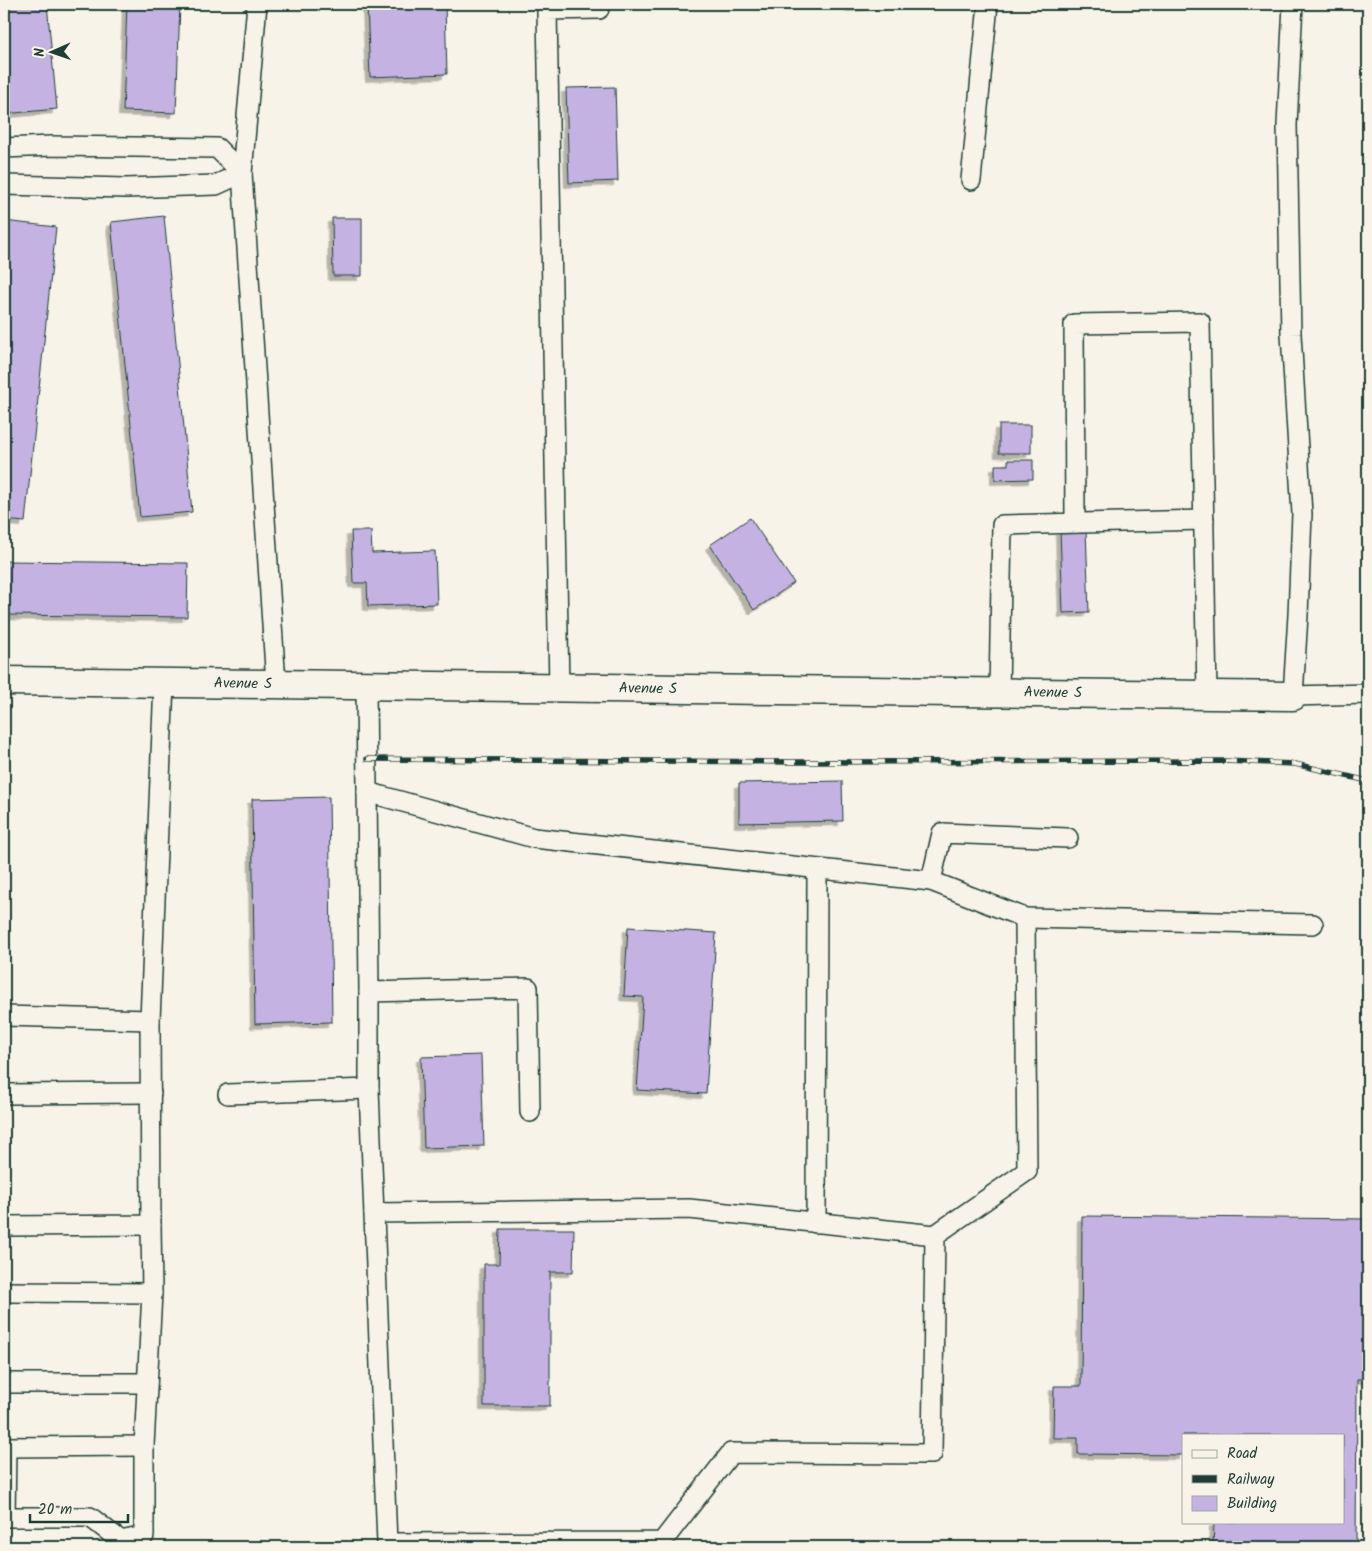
<svg xmlns="http://www.w3.org/2000/svg" width="1372" height="1551" font-family="Kalam,sans-serif">
	<style>
		.building { fill: #c4b2e3; stroke: #1f3d34; filter: url(#shadow) }
		.lines { fill: none; stroke-linecap: round; stroke-linejoin: round }
		.lane-casing { stroke: #1f3d34; stroke-width: 22 }
		.street-casing { stroke: #1f3d34; stroke-width: 31 }
		.lane { stroke: #f7f3e8; stroke-width: 19 }
		.street { stroke: #f7f3e8; stroke-width: 28 }
		.rail-casing { stroke: #1f3d34; stroke-width: 5.5 }
		.rail { stroke: #f7f3e8; stroke-width: 4; stroke-dasharray: 11; stroke-linecap: butt }
		.labels { text-anchor: middle; dominant-baseline: central; stroke-width: 4; stroke-linejoin: round; paint-order: stroke }
		.street-label { font-size: 15px; fill: #1f3d34; stroke: #f7f3e8 }
	</style>
	<defs>
		<filter id="shadow"><feDropShadow dx="-4.5" dy="4.5" stdDeviation="0" flood-color="#0004"/></filter>
	</defs>
	<rect width="100%" height="100%" fill="#f7f3e8"/>
	<filter id="ink" filterUnits="userSpaceOnUse"><feTurbulence type="fractalNoise" baseFrequency=".02" numOctaves="2"/><feDisplacementMap in="SourceGraphic" scale="10" xChannelSelector="R" yChannelSelector="G"/><feConvolveMatrix kernelMatrix="1 2 1 2 8 2 1 2 1" color-interpolation-filters="sRGB"/></filter>
	<g filter="url(#ink)">
		<g class="building">
			<polygon points="4,4 47,4 57,109 4,114"/>
			<polygon points="127,4 180,4 176,113 123,111"/>
			<polygon points="367,4 445,4 447,74 370,77"/>
			<polygon points="850,4 886,4 886,5 850,7"/>
			<polygon points="615,87 618,181 569,183 566,88"/>
			<polygon points="164,216 192,512 140,517 111,222"/>
			<polygon points="332,218 362,218 362,276 333,276"/>
			<polygon points="4,221 56,227 25,522 4,520"/>
			<rect x="999" y="425" width="32" height="28"/>
			<polygon points="1008,460 1033,460 1033,479 995,480 995,465 1008,465"/>
			<polygon points="750,518 794,583 754,610 710,545"/>
			<polygon points="1086,530 1089,612 1063,613 1060,531"/>
			<polygon points="351,531 371,531 372,553 435,551 437,604 368,606 367,583 353,583"/>
			<polygon points="4,561 188,563 187,617 4,615"/>
			<polygon points="842,781 843,821 739,823 739,783"/>
			<polygon points="329,797 332,1022 255,1024 252,799"/>
			<polygon points="628,927 716,933 706,1094 637,1090 643,997 624,996"/>
			<polygon points="481,1055 484,1146 424,1148 421,1057"/>
			<polygon points="1082,1216 1368,1219 1368,1379 1357,1379 1356,1547 1213,1547 1214,1522 1343,1522 1343,1435 1183,1435 1183,1455 1078,1454 1078,1438 1053,1438 1054,1386 1081,1386"/>
			<polygon points="500,1229 574,1229 573,1272 550,1272 550,1406 484,1406 484,1264 499,1264"/>
		</g>
		<g class="lines">
			<defs>
				<g id="lane">
					<polyline points="257,4 242,173 276,684"/>
					<polyline points="1293,4 1287,125 1291,334 1302,514 1298,615 1293,696 1368,694"/>
					<polyline points="4,148 51,146 217,148 242,173"/>
					<polyline points="971,180 988,4"/>
					<polyline points="4,185 126,188 216,185 242,173"/>
					<polyline points="1075,523 1074,324 1200,322 1207,695"/>
					<polyline points="366,686 369,992 528,988 530,1112"/>
					<polyline points="559,688 547,10 599,9 598,4"/>
					<polyline points="999,693 1002,525 1204,520"/>
					<polyline points="367,792 534,838 931,881 942,833 1068,838"/>
					<polyline points="1025,918 1313,924"/>
					<polyline points="4,1016 150,1020 164,683"/>
					<polyline points="369,1089 387,1543 662,1542 731,1453 932,1454 935,1235 1027,1171 1025,918 931,881"/>
					<polyline points="4,1094 151,1093"/>
					<polyline points="228,1094 369,1089 369,992"/>
					<polyline points="374,1213 689,1209 935,1235"/>
					<polyline points="816,1223 817,869"/>
					<polyline points="4,1226 151,1225 150,1020"/>
					<polyline points="4,1292 152,1293"/>
					<polyline points="4,1383 147,1383"/>
					<polyline points="4,1447 144,1446"/>
					<polyline points="4,1517 90,1517 121,1541 144,1536 144,1446 152,1293 151,1225"/>
					<polyline points="5,1517 6,1447"/>
				</g>
				<polyline id="street" points="4,681 1293,696"/>
			</defs>
			<use href="#lane" class="lane-casing"/>
			<use href="#street" class="street-casing"/>
			<use href="#lane" class="lane"/>
			<use href="#street" class="street"/>
			<defs>
				<polyline id="rail" points="367,759 797,762 1225,761 1295,764 1368,781"/>
			</defs>
			<use href="#rail" class="rail-casing"/>
			<use href="#rail" class="rail"/>
		</g>
	</g>
	<g class="labels">
		<g class="street-label">
			<text transform="translate(243 684) rotate(1)">Avenue S</text>
			<text transform="translate(648 689) rotate(1)">Avenue S</text>
			<text transform="translate(1053 693) rotate(1)">Avenue S</text>
		</g>
	</g>
	<rect width="1372" height="1551" fill="none" stroke="#f7f3e8" stroke-width="20"/>
	<rect x="10" y="10" width="1352" height="1531" fill="none" stroke="#1f3d34" stroke-width="2" filter="url(#ink)"/>
	<rect x="1182" y="1434" width="162" height="90" fill="#f7f3e8" stroke="#a1aaa0"/>
	<rect x="1192" y="1450" width="25" height="8" fill="#f7f3e8" stroke="#a1aaa0"/>
	<text x="1227" y="1458" font-size="15" fill="#1f3d34">Road</text>
	<rect x="1192" y="1475" width="25" height="8" fill="#1f3d34" stroke="#a1aaa0"/>
	<text x="1227" y="1484" font-size="15" fill="#1f3d34">Railway</text>
	<rect x="1192" y="1496" width="25" height="15" fill="#c4b2e3" stroke="#a1aaa0"/>
	<text x="1227" y="1508" font-size="15" fill="#1f3d34">Building</text>
	<g transform="translate(52 52) rotate(268)" stroke="#f7f3e8" stroke-width="4" paint-order="stroke">
	<path d="M0-4L9 19L0 12L-9 19Z" fill="#1f3d34"/>
	<text y="-8" font-size="14" font-weight="bold" text-anchor="middle" fill="#1f3d34">N</text>
	</g>
	<path d="M30 1514v8h98v-8" fill="none" stroke="#1f3d34" stroke-width="2.5"/>
	<text x="38" y="1514" font-size="15" fill="#1f3d34" stroke="#f7f3e8" stroke-width="4" paint-order="stroke">20 m</text>
</svg>
